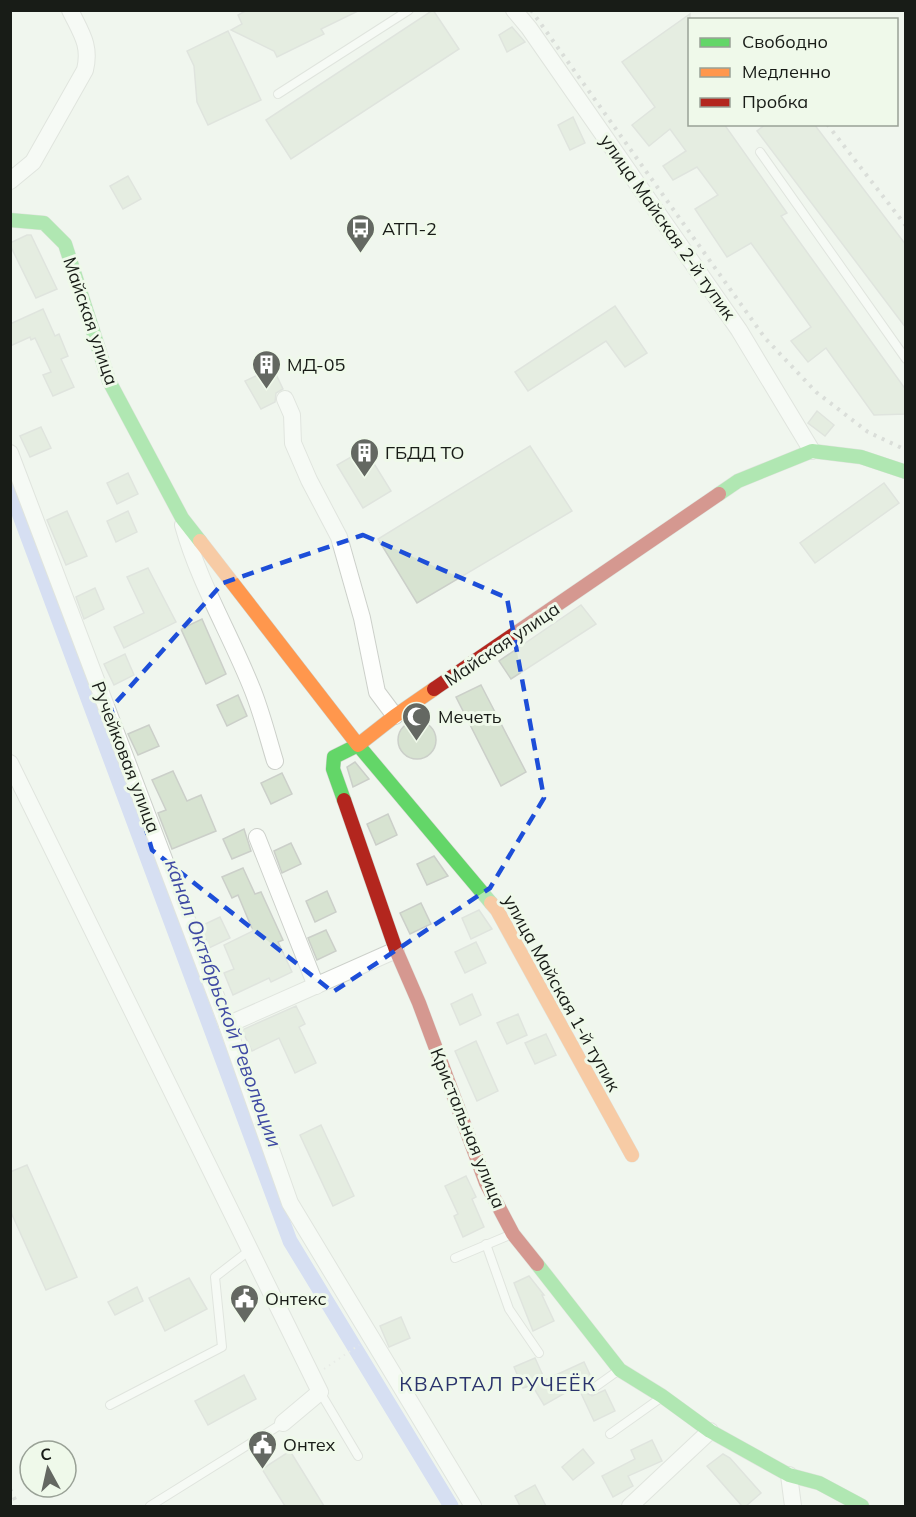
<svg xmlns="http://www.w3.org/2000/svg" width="916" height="1517" font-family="Mulish,sans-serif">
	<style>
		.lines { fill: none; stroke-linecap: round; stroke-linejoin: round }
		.canal { stroke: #b5c3f6; stroke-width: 15 }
		.building { fill: #d7e3d1; stroke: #cbcfc9; stroke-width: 1.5 }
		.lane-casing { stroke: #ccd0ca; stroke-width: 10 }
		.street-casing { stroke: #ccd0ca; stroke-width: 18 }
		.fast-casing { stroke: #ccd0ca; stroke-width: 15 }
		.slow-casing { stroke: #ccd0ca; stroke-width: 15 }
		.jam-casing { stroke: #ccd0ca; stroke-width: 15 }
		.path { stroke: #dddfdc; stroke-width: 2; stroke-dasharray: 1.5 4.5; stroke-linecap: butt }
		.lane { stroke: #fdfefc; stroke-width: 8 }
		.street { stroke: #fdfefc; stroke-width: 16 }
		.fast { stroke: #63d668; stroke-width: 14 }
		.slow { stroke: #ff974d; stroke-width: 14 }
		.jam { stroke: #b3261e; stroke-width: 14 }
		.rail { stroke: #bec0be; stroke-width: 4; stroke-dasharray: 3 6; stroke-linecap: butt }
		.marked { fill: none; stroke: #1d4ed8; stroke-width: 4.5; stroke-dasharray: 12 8; stroke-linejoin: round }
		.labels { text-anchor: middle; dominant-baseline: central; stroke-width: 6; stroke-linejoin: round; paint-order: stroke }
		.street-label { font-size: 18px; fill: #181c17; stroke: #eff9ea }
		.poi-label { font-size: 18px; fill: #181c17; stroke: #eff9ea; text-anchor: start }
		.water-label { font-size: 20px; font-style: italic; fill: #3f4aa3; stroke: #eff9ea }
		.neighbourhood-label { font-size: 20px; letter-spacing: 1.5px; fill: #2a336c; stroke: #eff9ea }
	</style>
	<rect width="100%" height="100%" fill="#f0f6ee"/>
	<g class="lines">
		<polyline class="canal" points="10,489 290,1241 451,1506"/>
	</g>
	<g class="building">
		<polygon points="247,10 360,10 321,29 324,34 277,57 274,51 231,30 242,24 238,15"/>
		<polygon points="433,10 459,49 291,159 266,120"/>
		<polygon points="690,14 690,124 724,124 787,213 781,216 906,390 906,414 874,415 826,348 808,362 791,341 811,327 751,243 727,257 695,209 718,195 697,167 673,180 663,166 686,151 670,129 649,146 632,125 655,107 622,62"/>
		<polygon points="512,27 525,42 507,52 499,35"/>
		<polygon points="228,31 261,100 208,125 197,102 194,66 187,51"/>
		<polygon points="573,117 585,143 570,150 558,125"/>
		<polygon points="766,124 814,124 906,245 906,328 757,131"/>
		<polygon points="128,176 141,199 123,209 110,186"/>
		<polygon points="27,235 31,235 57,289 36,298 10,245 10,243"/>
		<polygon points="615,306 647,353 625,367 606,341 528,391 515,372"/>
		<polygon points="43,309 55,336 59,334 68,356 61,359 74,387 53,396 43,375 51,372 35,338 31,340 30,337 10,346 10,324"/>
		<polygon points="273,368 283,389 276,393 275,402 261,409 245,381"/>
		<polygon points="817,411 834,425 825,436 808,423"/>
		<polygon points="41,427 51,448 30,457 20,436"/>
		<polygon points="530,446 572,511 417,603 378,539"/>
		<polygon points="365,449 391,491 363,508 337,465"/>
		<polygon points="128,473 138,494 117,504 107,483"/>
		<polygon points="884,483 899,503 815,563 800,543"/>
		<polygon points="67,511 87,556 66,565 47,520"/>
		<polygon points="128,511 137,532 116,542 107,521"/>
		<polygon points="148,568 176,622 124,648 114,627 144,613 127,577"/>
		<polygon points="95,588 104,609 84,619 76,597"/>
		<polygon points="581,605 596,624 511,679 499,661"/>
		<polygon points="202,619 226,674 206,684 181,629"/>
		<polygon points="125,654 134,675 114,685 104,664"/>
		<polygon points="481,685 526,772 501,786 456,697"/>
		<polygon points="238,695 247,716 227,726 217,705"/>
		<circle cx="417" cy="740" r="19"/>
		<polygon points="149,725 159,746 138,755 128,734"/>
		<polygon points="355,762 369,779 353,787 347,767"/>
		<polygon points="173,771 187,801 201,795 216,831 172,849 158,813 166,810 152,780"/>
		<polygon points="282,773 292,794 271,804 261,783"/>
		<polygon points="388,814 397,835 376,845 367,824"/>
		<polygon points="244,829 251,851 232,859 223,839"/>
		<polygon points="291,843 301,864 282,873 274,851"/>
		<polygon points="434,856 448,876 427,885 417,864"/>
		<polygon points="243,868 255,894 261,892 283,940 278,942 292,972 271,982 269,978 233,995 224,973 234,969 224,945 253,931 238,895 232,898 222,877"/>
		<polygon points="327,891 336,912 315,922 306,901"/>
		<polygon points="421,903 431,924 410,934 400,913"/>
		<polygon points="479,910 492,929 471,939 462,918"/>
		<polygon points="220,917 230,938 209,948 201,926"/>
		<polygon points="326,930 336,951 317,960 308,938"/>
		<polygon points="476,942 486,963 465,973 455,952"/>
		<polygon points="472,994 481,1015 460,1025 451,1004"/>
		<polygon points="296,1006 305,1024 299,1027 316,1063 295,1073 279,1038 252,1051 242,1030"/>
		<polygon points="518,1014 527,1035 507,1044 497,1023"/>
		<polygon points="546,1034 556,1055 535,1064 525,1043"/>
		<polygon points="476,1041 498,1091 477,1101 455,1051"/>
		<polygon points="321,1125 354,1196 333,1206 300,1135"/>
		<polygon points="27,1165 77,1277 46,1290 10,1210 10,1172"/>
		<polygon points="466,1176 476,1197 472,1199 484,1227 463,1237 454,1216 458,1214 445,1186"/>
		<polygon points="529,1276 544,1295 542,1295 554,1321 533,1331 514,1283"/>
		<polygon points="189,1278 207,1309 165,1331 149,1298"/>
		<polygon points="137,1287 143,1301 115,1315 108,1302"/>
		<polygon points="401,1317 410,1338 389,1347 380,1326"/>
		<polygon points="535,1358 545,1380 584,1362 593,1381 586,1387 586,1393 592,1396 605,1390 615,1411 594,1421 579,1389 573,1392 572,1389 544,1405 532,1385 523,1388 514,1367"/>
		<polygon points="244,1375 256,1399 208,1425 195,1401"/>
		<polygon points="652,1440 662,1461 628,1476 633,1486 613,1497 602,1476 635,1459 631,1450"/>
		<polygon points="583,1449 594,1463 573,1480 562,1467"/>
		<polygon points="290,1451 324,1506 285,1506 262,1469"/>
		<polygon points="723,1454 730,1458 761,1493 746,1506 742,1506 707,1466"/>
		<polygon points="535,1485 546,1506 520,1506 515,1496"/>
	</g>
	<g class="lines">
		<defs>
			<g id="lane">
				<polyline points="278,94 409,10"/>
				<polyline points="760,152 906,359"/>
				<polyline points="486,1244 509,1309 539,1353"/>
				<polyline points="455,1258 512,1234"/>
				<polyline points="591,1390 619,1370"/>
				<polyline points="320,1392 358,1456"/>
				<polyline points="110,1405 222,1347 215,1277 250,1250"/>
				<polyline points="610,1434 662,1397"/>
				<polyline points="150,1506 283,1423"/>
			</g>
			<g id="street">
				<polyline points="514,10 529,28 739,330 812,451"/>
				<path d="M 10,181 L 33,162 L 85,70 C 91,45 81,33 70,10"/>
				<polyline points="285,399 292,415 293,443 309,480 339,537 362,618 377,692 395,716"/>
				<polyline points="10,453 227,1025 290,1203 473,1506"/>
				<path d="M 183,525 C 199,583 231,635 253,691 C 262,714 268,738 275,761"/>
				<polyline points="10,763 320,1392 283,1423"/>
				<polyline points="257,837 316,986"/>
				<polyline points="227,1025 396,950"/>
				<polyline points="789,1475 793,1506"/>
				<polyline points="630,1506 710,1431"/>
			</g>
			<g id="fast">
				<polyline points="10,220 44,223 65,244 109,381 182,518 200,541"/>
				<polyline points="719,494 738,481 812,451 861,457 906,472"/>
				<polyline points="344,800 333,769 334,757 358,745 491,903"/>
				<polyline points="537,1264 620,1370 662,1396 710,1431 789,1475 819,1483 862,1506"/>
			</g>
			<g id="slow">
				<polyline points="200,541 358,745 395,716 434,689"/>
				<polyline points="491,903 497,910 632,1155"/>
			</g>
			<g id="jam">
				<polyline points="434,689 719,494"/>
				<polyline points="344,800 396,950 419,1003 486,1183 513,1234 537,1264"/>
			</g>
		</defs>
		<use href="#lane" class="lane-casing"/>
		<use href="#street" class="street-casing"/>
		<use href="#fast" class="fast-casing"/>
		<use href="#slow" class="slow-casing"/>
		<use href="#jam" class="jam-casing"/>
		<polyline class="path" points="324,1369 359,1345"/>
		<use href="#lane" class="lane"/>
		<use href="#street" class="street"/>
		<use href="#fast" class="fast"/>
		<use href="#slow" class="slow"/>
		<use href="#jam" class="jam"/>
		<g class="rail">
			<polyline points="531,10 765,338 816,392 868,432 906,450"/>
			<polyline points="827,124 906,226"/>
			<polyline points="10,1489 18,1506"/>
		</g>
	</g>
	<path d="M0 0H916V1517H0ZM 363,535 L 507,598 L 544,798 L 490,888 L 333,992 L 152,850 L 111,708 L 223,583 Z" fill="#f0f6ee" fill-opacity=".55" fill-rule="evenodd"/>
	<path class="marked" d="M 363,535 L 507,598 L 544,798 L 490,888 L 333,992 L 152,850 L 111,708 L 223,583 Z"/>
	<defs>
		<symbol id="bus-pin" viewBox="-11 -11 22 30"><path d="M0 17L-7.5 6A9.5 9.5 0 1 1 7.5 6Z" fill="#646862" stroke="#eff9ea"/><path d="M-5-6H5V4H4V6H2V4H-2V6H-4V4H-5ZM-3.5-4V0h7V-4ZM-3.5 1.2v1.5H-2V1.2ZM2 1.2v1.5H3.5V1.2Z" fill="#fff"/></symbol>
		<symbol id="building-pin" viewBox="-11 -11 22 30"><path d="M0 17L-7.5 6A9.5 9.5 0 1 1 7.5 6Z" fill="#646862" stroke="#eff9ea"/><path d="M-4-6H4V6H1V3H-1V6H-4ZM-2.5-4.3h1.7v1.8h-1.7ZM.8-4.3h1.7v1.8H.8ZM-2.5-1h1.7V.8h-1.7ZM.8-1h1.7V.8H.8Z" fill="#fff"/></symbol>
		<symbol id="mosque-pin" viewBox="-11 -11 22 30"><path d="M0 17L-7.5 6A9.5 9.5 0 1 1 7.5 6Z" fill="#646862" stroke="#eff9ea"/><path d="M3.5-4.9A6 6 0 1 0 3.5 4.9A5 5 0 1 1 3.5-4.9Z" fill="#fff"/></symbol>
		<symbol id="civic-pin" viewBox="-11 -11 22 30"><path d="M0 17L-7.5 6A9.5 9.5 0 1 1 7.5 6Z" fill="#646862" stroke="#eff9ea"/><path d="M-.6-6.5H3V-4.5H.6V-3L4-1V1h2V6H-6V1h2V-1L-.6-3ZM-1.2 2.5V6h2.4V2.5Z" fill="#fff"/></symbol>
	</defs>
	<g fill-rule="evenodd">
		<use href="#bus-pin" x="344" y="212" width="33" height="45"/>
		<use href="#building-pin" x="250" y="348" width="33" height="45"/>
		<use href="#building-pin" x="348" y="436" width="33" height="45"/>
		<use href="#mosque-pin" x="400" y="700" width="33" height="45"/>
		<use href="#civic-pin" x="228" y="1282" width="33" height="45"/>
		<use href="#civic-pin" x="246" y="1428" width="33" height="45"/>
	</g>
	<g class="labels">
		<g class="street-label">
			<text transform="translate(668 227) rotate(55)">улица Майская 2-й тупик</text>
			<text transform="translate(91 321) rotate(71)">Майская улица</text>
			<text transform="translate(502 644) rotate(-34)">Майская улица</text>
			<text transform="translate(126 757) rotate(69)">Ручейковая улица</text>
			<text transform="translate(562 993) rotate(61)">улица Майская 1-й тупик</text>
			<text transform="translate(468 1128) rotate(68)">Кристальная улица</text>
		</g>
		<g class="poi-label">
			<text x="382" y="228">АТП-2</text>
			<text x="287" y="364">МД-05</text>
			<text x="385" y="452">ГБДД ТО</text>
			<text x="438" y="716">Мечеть</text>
			<text x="265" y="1298">Онтекс</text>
			<text x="283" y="1444">Онтех</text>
		</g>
		<g class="water-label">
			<text transform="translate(224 1003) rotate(70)">канал Октябрьской Революции</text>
		</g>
		<g class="neighbourhood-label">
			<text x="498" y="1383">КВАРТАЛ РУЧЕЁК</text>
		</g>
	</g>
	<rect width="916" height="1517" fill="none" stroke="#181c17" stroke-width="24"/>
	<rect x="688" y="18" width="210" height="108" fill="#eff9ea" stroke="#99a196" stroke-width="1.5"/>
	<rect x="700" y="38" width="30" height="9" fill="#63d668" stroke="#99a196" stroke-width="1.5"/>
	<text x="742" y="48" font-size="18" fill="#181c17">Свободно</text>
	<rect x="700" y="68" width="30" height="9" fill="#ff974d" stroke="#99a196" stroke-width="1.5"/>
	<text x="742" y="78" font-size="18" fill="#181c17">Медленно</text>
	<rect x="700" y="98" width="30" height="9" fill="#b3261e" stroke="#99a196" stroke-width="1.5"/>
	<text x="742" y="108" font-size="18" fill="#181c17">Пробка</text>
	<g transform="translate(48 1469) rotate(352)"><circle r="28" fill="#eff9ea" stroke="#99a196" stroke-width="1.5"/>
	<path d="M0-4.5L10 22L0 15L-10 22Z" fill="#646862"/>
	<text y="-9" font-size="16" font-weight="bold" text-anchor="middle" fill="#181c17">С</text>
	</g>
</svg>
